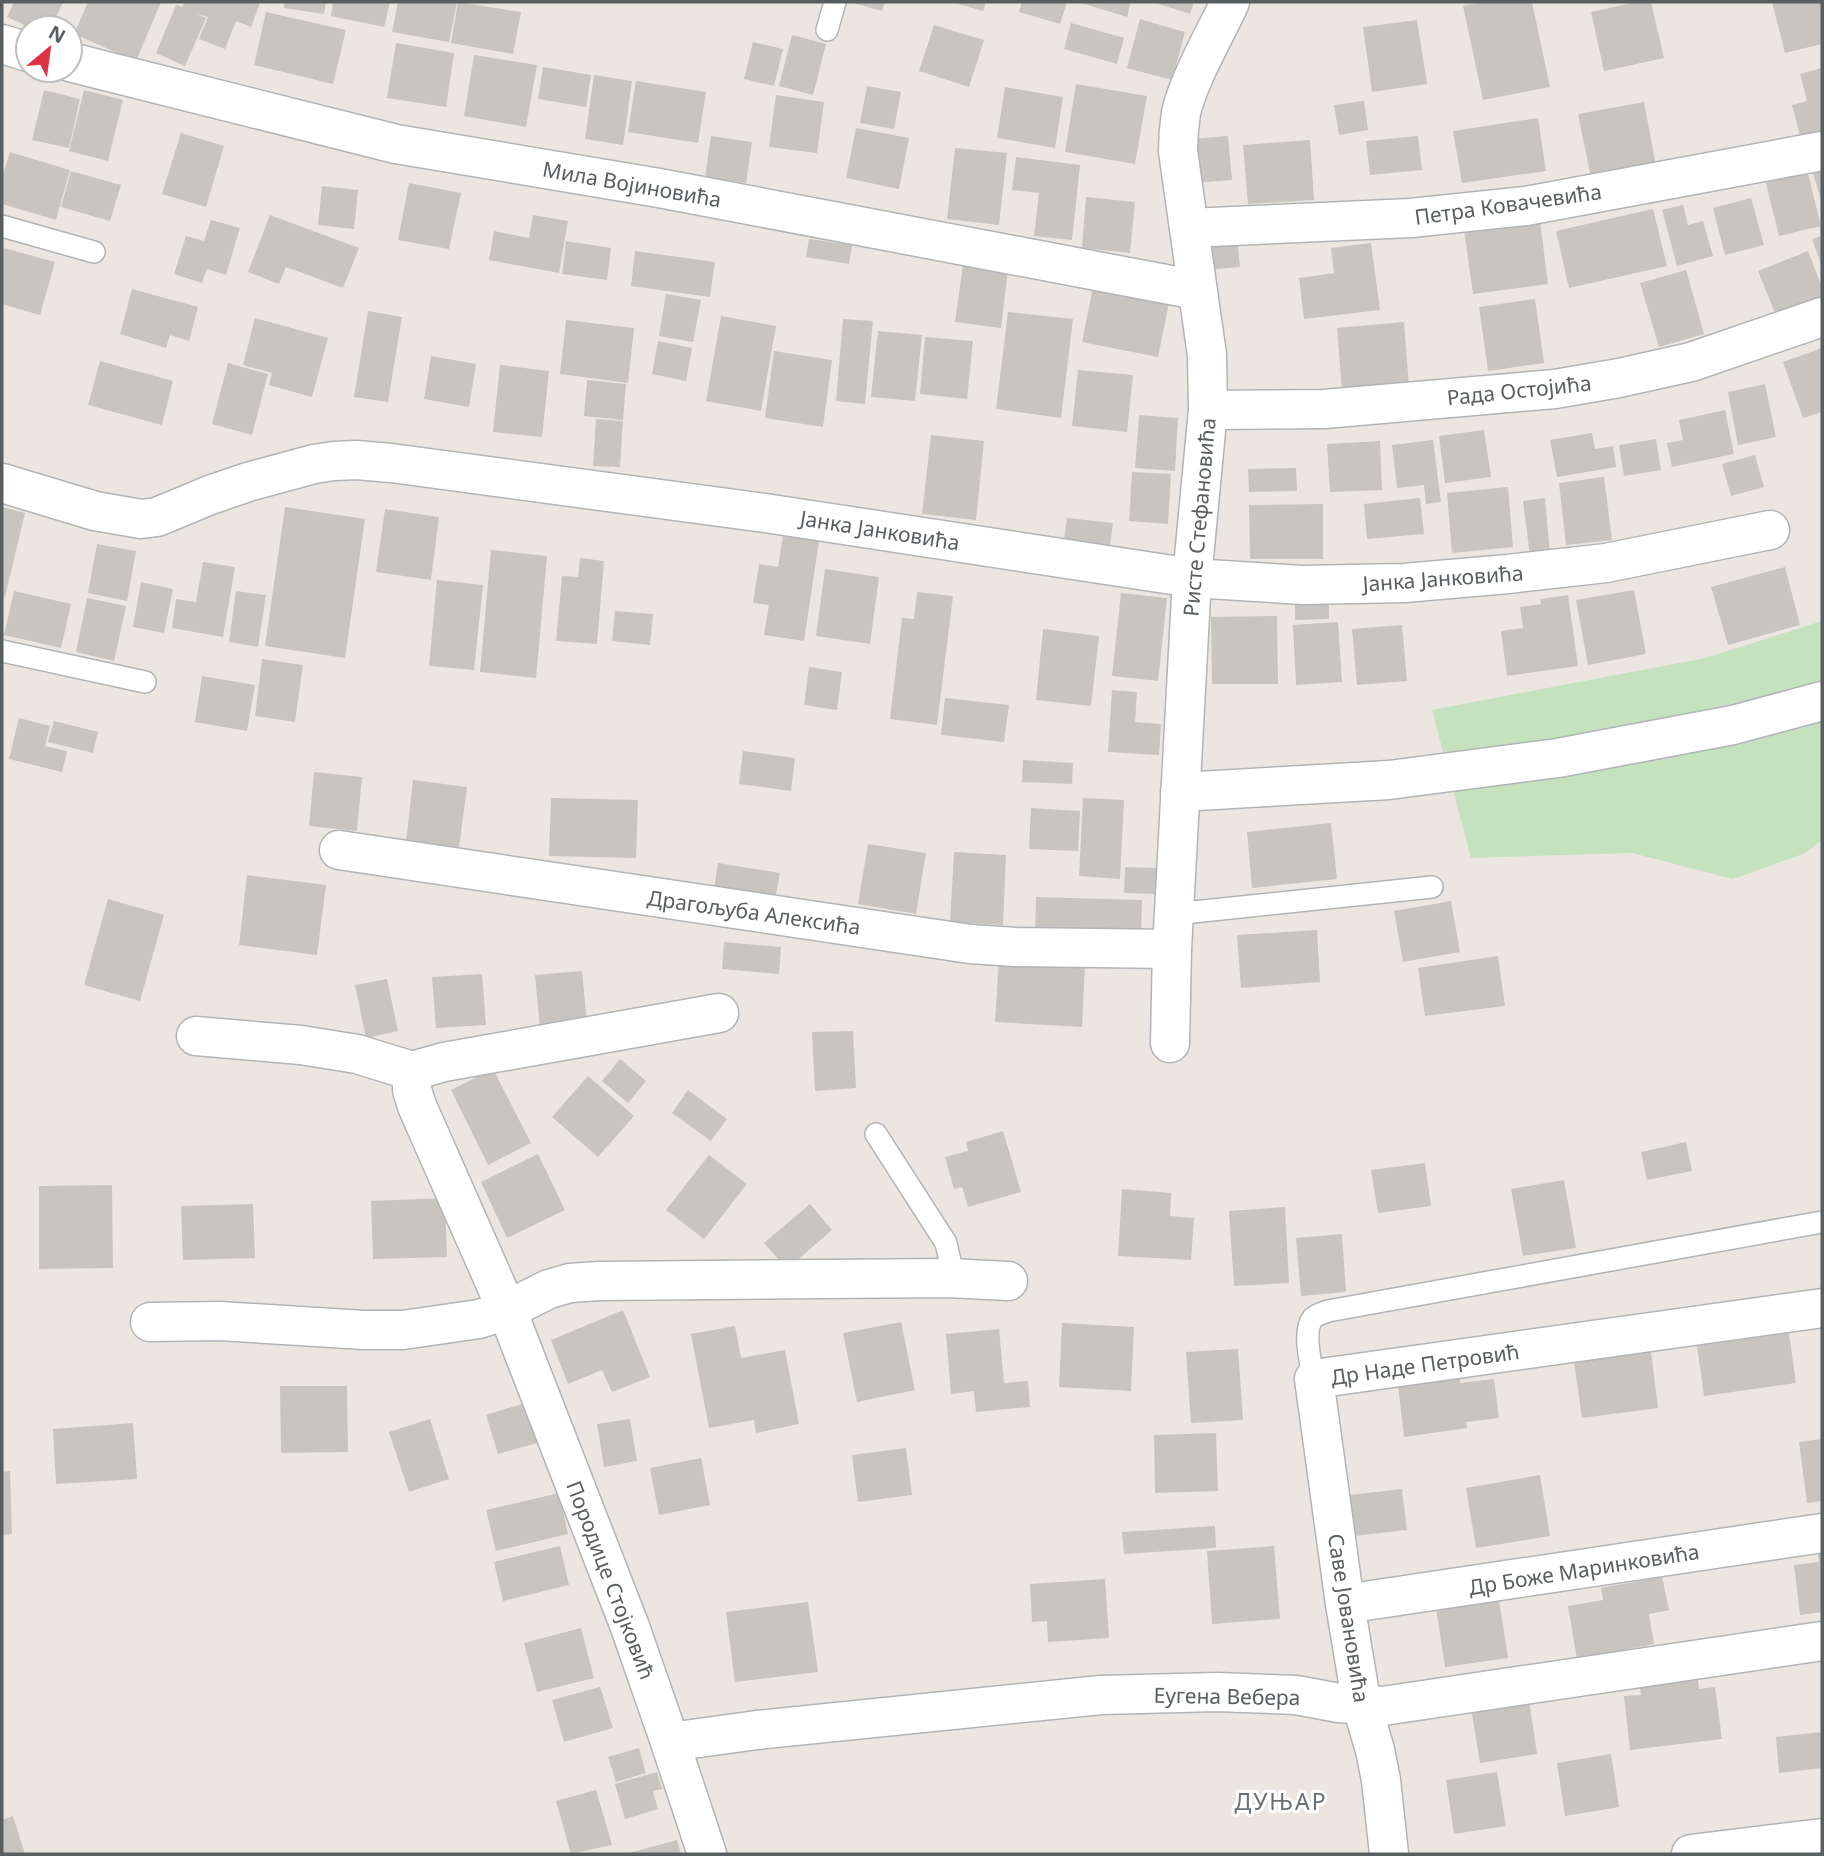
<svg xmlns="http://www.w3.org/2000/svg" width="1824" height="1856" font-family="'Noto Sans',sans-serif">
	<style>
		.green { fill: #c4e2be }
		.building { fill: #c8c4c0 }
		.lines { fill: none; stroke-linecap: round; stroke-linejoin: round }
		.service-casing { stroke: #b1b4b7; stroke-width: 24 }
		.minor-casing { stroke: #b1b4b7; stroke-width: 41 }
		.service { stroke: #fff; stroke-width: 21 }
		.minor { stroke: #fff; stroke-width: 38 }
		.labels { text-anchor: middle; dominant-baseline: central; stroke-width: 6; stroke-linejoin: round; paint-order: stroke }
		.street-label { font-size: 21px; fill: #595e60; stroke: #fff }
		.neighbourhood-label { font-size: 23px; letter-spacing: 2px; fill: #6a7072; stroke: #fff }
	</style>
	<rect width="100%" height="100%" fill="#ebe7e0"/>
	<polygon class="green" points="1822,621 1822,840 1803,854 1733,879 1632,853 1471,858 1432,710 1705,658"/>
	<g class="building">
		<polygon points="14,2 63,2 51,28 31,28 7,17"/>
		<polygon points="88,2 161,2 136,61 74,34"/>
		<polygon points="185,2 256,2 260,3 251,27 236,21 225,49 199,39 208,17 195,13 206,18 185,66 156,53 176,5 182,7"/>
		<polygon points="284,2 326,2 324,14 284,8"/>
		<polygon points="333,2 390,2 384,27 331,16"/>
		<polygon points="398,2 457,2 449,42 392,32"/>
		<polygon points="458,2 521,12 513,54 451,43"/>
		<polygon points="850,2 885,2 882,11"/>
		<polygon points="952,2 986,2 983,11"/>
		<polygon points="1022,2 1067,2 1060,24 1019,12"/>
		<polygon points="1078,2 1131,2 1127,17"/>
		<polygon points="1152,2 1194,2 1190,14"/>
		<polygon points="1482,2 1532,2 1550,87 1483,100 1463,6"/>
		<polygon points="1636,2 1651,2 1664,58 1604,71 1591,12"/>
		<polygon points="1772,2 1822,2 1822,44 1785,53"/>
		<polygon points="266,12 346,30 333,84 254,65"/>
		<polygon points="1140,19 1185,32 1172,80 1127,68"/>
		<polygon points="1417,20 1427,84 1372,92 1363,27"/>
		<polygon points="1071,23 1124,38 1117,64 1064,49"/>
		<polygon points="934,25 984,40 969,87 919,71"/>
		<polygon points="792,35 826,44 813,95 779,86"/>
		<polygon points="753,42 783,49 774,86 744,79"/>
		<polygon points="396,43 454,53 446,107 387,98"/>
		<polygon points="474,55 537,65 526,127 464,116"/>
		<polygon points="543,67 591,75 586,107 538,99"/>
		<polygon points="1822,68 1822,142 1803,147 1792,105 1807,101 1800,74"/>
		<polygon points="594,75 632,81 623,145 585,139"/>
		<polygon points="636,81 706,92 698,143 628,132"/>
		<polygon points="1076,84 1147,96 1135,164 1065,152"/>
		<polygon points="867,86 901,92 894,129 860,123"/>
		<polygon points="1005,87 1063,97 1055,148 997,138"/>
		<polygon points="44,90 80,99 69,148 32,140"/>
		<polygon points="84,90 123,100 108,161 69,151"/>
		<polygon points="776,95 824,102 817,153 769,147"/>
		<polygon points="1364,101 1368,130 1339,135 1334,105"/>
		<polygon points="1644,102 1656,166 1591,178 1578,114"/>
		<polygon points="1538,118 1546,171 1462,183 1453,131"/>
		<polygon points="856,128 909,138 899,189 846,178"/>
		<polygon points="181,133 224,146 206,207 162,194"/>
		<polygon points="711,136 752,142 746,183 705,177"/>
		<polygon points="1228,136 1232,180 1195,183 1191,139"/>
		<polygon points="1418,136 1422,170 1370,175 1366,141"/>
		<polygon points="1310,140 1314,200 1248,204 1243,145"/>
		<polygon points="955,148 1007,153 999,225 947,219"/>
		<polygon points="10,152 70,170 56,220 2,204 2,178"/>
		<polygon points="1016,157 1080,165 1072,240 1034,236 1039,193 1012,190"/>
		<polygon points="1806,165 1821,226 1779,236 1764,176"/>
		<polygon points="1822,166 1822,203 1812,170"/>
		<polygon points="71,171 121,185 110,221 61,207"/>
		<polygon points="409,183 461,193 449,249 398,240"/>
		<polygon points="322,186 358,190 354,229 318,225"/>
		<polygon points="1086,197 1135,202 1130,253 1082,248"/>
		<polygon points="1751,198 1764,245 1725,255 1713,208"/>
		<polygon points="1683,205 1688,225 1703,221 1713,256 1677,266 1662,210"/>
		<polygon points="1653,209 1667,266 1569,288 1556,231"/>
		<polygon points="270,215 359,248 343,288 286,267 279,284 248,272"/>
		<polygon points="533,215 568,221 559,273 489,260 494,231 529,238"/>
		<polygon points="211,220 240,228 226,275 207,269 202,283 174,274 186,236 204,241"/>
		<polygon points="1540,221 1548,284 1473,294 1464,230"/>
		<polygon points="1237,235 1240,267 1207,270 1204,238"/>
		<polygon points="1822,236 1822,267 1812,239"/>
		<polygon points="809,239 852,245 849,264 806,257"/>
		<polygon points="566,241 611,248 607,280 562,274"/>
		<polygon points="1371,243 1380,310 1304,319 1299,278 1334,273 1331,248"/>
		<polygon points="4,248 55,262 40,315 2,304 2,257"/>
		<polygon points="635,251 715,262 710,297 631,286"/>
		<polygon points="1808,251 1822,287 1822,300 1777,318 1758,271"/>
		<polygon points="963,265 1008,270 1001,328 955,322"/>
		<polygon points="1686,270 1704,334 1659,347 1640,283"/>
		<polygon points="1093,287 1169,303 1158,357 1082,342"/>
		<polygon points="132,289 198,307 189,341 170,335 166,348 120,334"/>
		<polygon points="666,294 701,300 693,342 659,336"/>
		<polygon points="1535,299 1544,363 1488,371 1479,307"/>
		<polygon points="368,311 402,317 388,402 354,397"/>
		<polygon points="1008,312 1073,319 1061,418 996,409"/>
		<polygon points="721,316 776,326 761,411 706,401"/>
		<polygon points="255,318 328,338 312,397 269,385 272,373 243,365"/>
		<polygon points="843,319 873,321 865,404 836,401"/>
		<polygon points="566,320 634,328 628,383 560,374"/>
		<polygon points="1404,322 1409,386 1342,392 1337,328"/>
		<polygon points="878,331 922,335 915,401 871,397"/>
		<polygon points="925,337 973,341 967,399 920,394"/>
		<polygon points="658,341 692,348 686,381 652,374"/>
		<polygon points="1822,348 1822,412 1803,418 1783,362"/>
		<polygon points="774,351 832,360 823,427 765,418"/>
		<polygon points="431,356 476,364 469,407 424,399"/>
		<polygon points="100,361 173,381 162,425 88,405"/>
		<polygon points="228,363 268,374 252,435 212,424"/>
		<polygon points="500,365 549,371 542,437 493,432"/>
		<polygon points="1078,370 1133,375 1127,432 1072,426"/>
		<polygon points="587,380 626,384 623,420 584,416"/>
		<polygon points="1765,384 1776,437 1738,445 1728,392"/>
		<polygon points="1725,410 1734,454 1672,467 1667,443 1683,440 1679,420"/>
		<polygon points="1139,415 1178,418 1175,471 1135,468"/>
		<polygon points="596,419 623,421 620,467 593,466"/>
		<polygon points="1484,430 1491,477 1445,483 1439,436"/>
		<polygon points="1592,433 1595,449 1613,446 1616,467 1557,477 1550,440"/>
		<polygon points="931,435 984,441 976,520 922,514"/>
		<polygon points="1656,439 1661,470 1624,476 1619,445"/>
		<polygon points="1433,440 1441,502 1426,504 1424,485 1397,488 1392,445"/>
		<polygon points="1380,441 1382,490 1330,492 1327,444"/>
		<polygon points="1755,455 1764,487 1731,496 1722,464"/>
		<polygon points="1296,468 1297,491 1249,492 1248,469"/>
		<polygon points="1132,472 1171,474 1168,524 1129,521"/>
		<polygon points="1604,477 1612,540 1566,545 1559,483"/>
		<polygon points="1508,487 1513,547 1452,553 1447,493"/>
		<polygon points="1420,498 1424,534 1367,539 1364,504"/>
		<polygon points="1545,498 1550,554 1530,556 1523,501"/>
		<polygon points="1323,504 1323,559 1250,559 1249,505"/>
		<polygon points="2,507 25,513 5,597 2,596"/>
		<polygon points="285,507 365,519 345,658 265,646"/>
		<polygon points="385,509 439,517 431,580 376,572"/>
		<polygon points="1067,518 1113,523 1110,546 1064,540"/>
		<polygon points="783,536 819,541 804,641 764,635 769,605 753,603 759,564 778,567"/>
		<polygon points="97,544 136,551 127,601 88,593"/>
		<polygon points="491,550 547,556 536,678 480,672"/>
		<polygon points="580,558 604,561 597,644 556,641 562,576 578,577"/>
		<polygon points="203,562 235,567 223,637 172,628 176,599 196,602"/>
		<polygon points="1785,567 1800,625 1728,645 1711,587"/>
		<polygon points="825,569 879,577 870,644 816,636"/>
		<polygon points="437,580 483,585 474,670 429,666"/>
		<polygon points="141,582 173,589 164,633 133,627"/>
		<polygon points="1634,590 1646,654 1588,665 1576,600"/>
		<polygon points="14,591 71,604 61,648 4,635"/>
		<polygon points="236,591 266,595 258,647 229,642"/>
		<polygon points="917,592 953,596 937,725 890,719 902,618 914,619"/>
		<polygon points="1121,593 1167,598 1158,681 1112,676"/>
		<polygon points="1295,595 1329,595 1329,619 1295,620"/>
		<polygon points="1568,595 1578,666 1507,676 1501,631 1523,628 1520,607 1541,604 1540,599"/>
		<polygon points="87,598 126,606 114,661 76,652"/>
		<polygon points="615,611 653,614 650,645 612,641"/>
		<polygon points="1277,616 1278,684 1212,684 1211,617"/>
		<polygon points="1338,622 1342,682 1296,685 1293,625"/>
		<polygon points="1402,625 1407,681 1357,685 1352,629"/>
		<polygon points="1043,629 1099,636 1091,706 1036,700"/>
		<polygon points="262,659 303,665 295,722 255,716"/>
		<polygon points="809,667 842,672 837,710 804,705"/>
		<polygon points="202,676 255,685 247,731 195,722"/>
		<polygon points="1112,690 1137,692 1135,722 1161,724 1159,755 1108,752"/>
		<polygon points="945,698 1009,705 1004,742 941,735"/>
		<polygon points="19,718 50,726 45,746 67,751 62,772 9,759"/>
		<polygon points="54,721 98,732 93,753 48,742"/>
		<polygon points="743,751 795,758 791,791 739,784"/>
		<polygon points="1023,760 1073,763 1072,784 1022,782"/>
		<polygon points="314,772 362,777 357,831 309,826"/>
		<polygon points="413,780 467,787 459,848 406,842"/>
		<polygon points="551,798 638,800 636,858 549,856"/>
		<polygon points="1083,798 1124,800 1120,879 1079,876"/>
		<polygon points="1031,808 1080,811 1078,851 1029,849"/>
		<polygon points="1331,823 1337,879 1252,888 1247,832"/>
		<polygon points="868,844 926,853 916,914 858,904"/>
		<polygon points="954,852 1006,855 1003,925 950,922"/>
		<polygon points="718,863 780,873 775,899 714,889"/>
		<polygon points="1125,867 1158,868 1157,894 1124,893"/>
		<polygon points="247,875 326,885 317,955 239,945"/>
		<polygon points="1036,897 1142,900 1141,944 1035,941"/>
		<polygon points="108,899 164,915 140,1001 84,985"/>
		<polygon points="1451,901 1460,952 1403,962 1394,911"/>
		<polygon points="1317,930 1320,982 1241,988 1237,935"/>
		<polygon points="724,942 781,947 779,974 722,969"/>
		<polygon points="1498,956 1505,1006 1425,1016 1418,968"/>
		<polygon points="999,959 1085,964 1082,1027 995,1022"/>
		<polygon points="582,971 587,1024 540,1028 535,975"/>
		<polygon points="482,974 486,1025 436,1028 432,977"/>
		<polygon points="387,979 398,1031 366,1038 355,985"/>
		<polygon points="853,1031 856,1088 815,1091 812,1032"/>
		<polygon points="620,1059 646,1081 628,1103 602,1081"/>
		<polygon points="493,1069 531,1143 488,1165 451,1090"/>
		<polygon points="588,1076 634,1116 598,1157 552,1117"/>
		<polygon points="688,1090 727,1119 711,1141 672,1113"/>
		<polygon points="1003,1131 1021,1192 968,1207 962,1187 954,1189 945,1157 968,1151 966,1142"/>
		<polygon points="1686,1142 1692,1171 1647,1180 1641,1152"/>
		<polygon points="538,1154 565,1210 507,1238 481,1182"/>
		<polygon points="709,1155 747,1184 704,1239 666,1210"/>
		<polygon points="1425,1163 1431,1206 1378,1213 1371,1170"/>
		<polygon points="1564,1180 1576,1248 1523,1256 1511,1189"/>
		<polygon points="112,1185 113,1268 39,1269 39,1186"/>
		<polygon points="1122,1189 1171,1193 1170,1216 1194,1218 1191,1260 1118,1256"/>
		<polygon points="445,1198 447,1257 373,1259 371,1201"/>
		<polygon points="253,1204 255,1258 183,1260 181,1206"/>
		<polygon points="810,1204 832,1230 787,1269 764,1243"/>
		<polygon points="1285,1207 1289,1283 1234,1286 1229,1211"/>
		<polygon points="1342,1234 1346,1292 1301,1296 1296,1238"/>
		<polygon points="623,1310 650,1377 612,1392 602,1370 568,1384 551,1340"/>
		<polygon points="901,1322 915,1390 857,1402 843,1333"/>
		<polygon points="1062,1323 1134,1327 1131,1391 1059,1387"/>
		<polygon points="735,1326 741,1358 785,1350 799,1424 756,1433 754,1420 709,1428 691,1334"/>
		<polygon points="999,1329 1004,1383 1028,1381 1030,1407 976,1412 974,1391 951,1394 946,1334"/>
		<polygon points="1789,1333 1796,1383 1704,1396 1697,1346"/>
		<polygon points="1238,1349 1243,1420 1191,1423 1186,1352"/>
		<polygon points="1651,1352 1658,1408 1582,1418 1574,1362"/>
		<polygon points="1460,1378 1460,1383 1494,1379 1499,1418 1466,1422 1467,1428 1404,1437 1398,1385"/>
		<polygon points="280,1386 347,1386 348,1452 281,1453"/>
		<polygon points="525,1403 537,1443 498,1454 486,1415"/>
		<polygon points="430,1419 449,1479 409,1492 389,1432"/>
		<polygon points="630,1419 637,1461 604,1467 597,1424"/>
		<polygon points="133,1423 137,1479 56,1484 53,1429"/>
		<polygon points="1216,1433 1218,1491 1155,1493 1154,1435"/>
		<polygon points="1822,1439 1822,1501 1807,1503 1799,1442"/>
		<polygon points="906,1448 912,1495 858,1502 852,1455"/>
		<polygon points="701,1458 710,1505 659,1515 650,1468"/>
		<polygon points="10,1471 12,1534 2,1535 2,1472"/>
		<polygon points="1540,1475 1550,1536 1476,1548 1466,1488"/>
		<polygon points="1402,1489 1407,1530 1346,1537 1341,1496"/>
		<polygon points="559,1493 568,1534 496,1551 486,1510"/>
		<polygon points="1215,1526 1216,1548 1124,1554 1122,1532"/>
		<polygon points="1822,1539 1822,1612 1800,1615 1794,1565 1819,1562 1816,1540"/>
		<polygon points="560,1546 569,1585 503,1601 494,1562"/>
		<polygon points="1274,1546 1280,1619 1212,1624 1207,1551"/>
		<polygon points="1662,1577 1669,1610 1649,1614 1654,1644 1577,1659 1568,1606 1603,1600 1601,1588"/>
		<polygon points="1105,1579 1109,1638 1048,1642 1047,1621 1032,1622 1030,1584"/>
		<polygon points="1498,1593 1508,1658 1445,1667 1435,1602"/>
		<polygon points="808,1602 818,1672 735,1682 726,1612"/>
		<polygon points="581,1628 594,1678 537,1692 524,1643"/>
		<polygon points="1697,1672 1699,1689 1715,1687 1722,1739 1630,1750 1624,1696 1641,1695 1639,1679"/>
		<polygon points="600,1687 613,1728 564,1742 552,1700"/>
		<polygon points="1529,1700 1537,1754 1480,1763 1471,1708"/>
		<polygon points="1822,1732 1822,1768 1779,1773 1776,1737"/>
		<polygon points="639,1748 646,1773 616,1782 608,1757"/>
		<polygon points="1611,1754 1619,1807 1565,1816 1557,1763"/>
		<polygon points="657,1772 662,1789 653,1791 658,1809 625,1819 615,1784"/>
		<polygon points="1497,1772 1506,1826 1454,1834 1446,1780"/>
		<polygon points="596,1790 612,1845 571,1854 556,1801"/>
		<polygon points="13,1816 25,1854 2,1854 2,1820"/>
		<polygon points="677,1840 681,1854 629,1854 629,1853"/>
	</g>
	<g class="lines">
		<defs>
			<g id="service">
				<polyline points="827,30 835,2"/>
				<polyline points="2,226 94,252"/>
				<polyline points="2,651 145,682"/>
				<polyline points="1174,914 1432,887"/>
				<polyline points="876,1134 946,1243 950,1261 948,1278"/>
				<path d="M 1314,1379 C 1311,1364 1302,1332 1313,1318 C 1316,1315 1323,1313 1328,1311 L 1822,1222"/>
			</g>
			<g id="minor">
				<polyline points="2,44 28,52"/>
				<polyline points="70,62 396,144 659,188 1197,290"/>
				<polyline points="1189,228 1411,218 1526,206 1822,151"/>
				<polyline points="1208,410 1324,409 1555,389 1619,378 1691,362 1822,317"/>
				<polyline points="2,483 95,511 141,519 157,517 210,495 248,482 314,464 334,461 356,460 391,463 765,513 1192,578 1303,585 1404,583 1508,574 1606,563 1770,530"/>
				<polyline points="1180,792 1389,780 1558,758 1733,725 1822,701"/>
				<polyline points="339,850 970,944 1015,947 1172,949"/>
				<polyline points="196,1036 301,1045 357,1054 412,1071 444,1062 719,1013"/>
				<path d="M 1170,1043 L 1172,949 L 1192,578 L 1208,410 L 1207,355 L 1178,151 C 1178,139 1179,126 1181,113 C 1189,78 1215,35 1230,2"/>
				<polyline points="412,1071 412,1090 417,1106 507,1310 630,1627 670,1742 707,1854"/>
				<polyline points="150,1322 220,1321 364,1330 403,1330 479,1319 507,1310 549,1289 570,1283 599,1281 948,1278 1008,1281"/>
				<polyline points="1345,1604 1822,1533"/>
				<polyline points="670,1742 757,1730 1101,1695 1217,1692 1296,1695 1339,1703 1383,1706 1822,1641"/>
				<polyline points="1389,1854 1381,1780 1375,1750 1362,1706 1345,1604 1314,1379 1822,1308"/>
				<polyline points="1691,1854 1822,1838"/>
			</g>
		</defs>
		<use href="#service" class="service-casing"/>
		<use href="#minor" class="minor-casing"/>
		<use href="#service" class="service"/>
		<use href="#minor" class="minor"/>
	</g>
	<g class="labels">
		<g class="street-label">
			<text transform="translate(632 184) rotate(10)">Мила Војиновића</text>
			<text transform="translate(1508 204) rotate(-8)">Петра Ковачевића</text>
			<text transform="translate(1519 390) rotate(-6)">Рада Остојића</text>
			<text transform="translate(1199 517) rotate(-85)">Ристе Стефановића</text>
			<text transform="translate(880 530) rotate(9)">Јанка Јанковића</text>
			<text transform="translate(1443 578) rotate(-4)">Јанка Јанковића</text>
			<text transform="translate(754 912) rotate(8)">Драгољуба Алексића</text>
			<text transform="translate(1425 1364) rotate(-8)">Др Наде Петровић</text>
			<text transform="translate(1584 1569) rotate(-9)">Др Боже Маринковића</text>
			<text transform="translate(611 1580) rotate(69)">Породице Стојковић</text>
			<text transform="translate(1349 1618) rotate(81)">Саве Јовановића</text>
			<text transform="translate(1227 1696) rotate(1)">Еугена Вебера</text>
		</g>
		<g class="neighbourhood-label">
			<text x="1281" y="1801">ДУЊАР</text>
		</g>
	</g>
	<rect width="1824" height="1856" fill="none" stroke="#595e60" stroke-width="7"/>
	<g transform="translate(49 49) rotate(29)"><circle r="33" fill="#ffffff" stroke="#bdbfbf" stroke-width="2"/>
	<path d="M0-5L12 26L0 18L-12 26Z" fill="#de3344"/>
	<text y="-10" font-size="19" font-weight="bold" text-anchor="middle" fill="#595e60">N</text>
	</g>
</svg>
